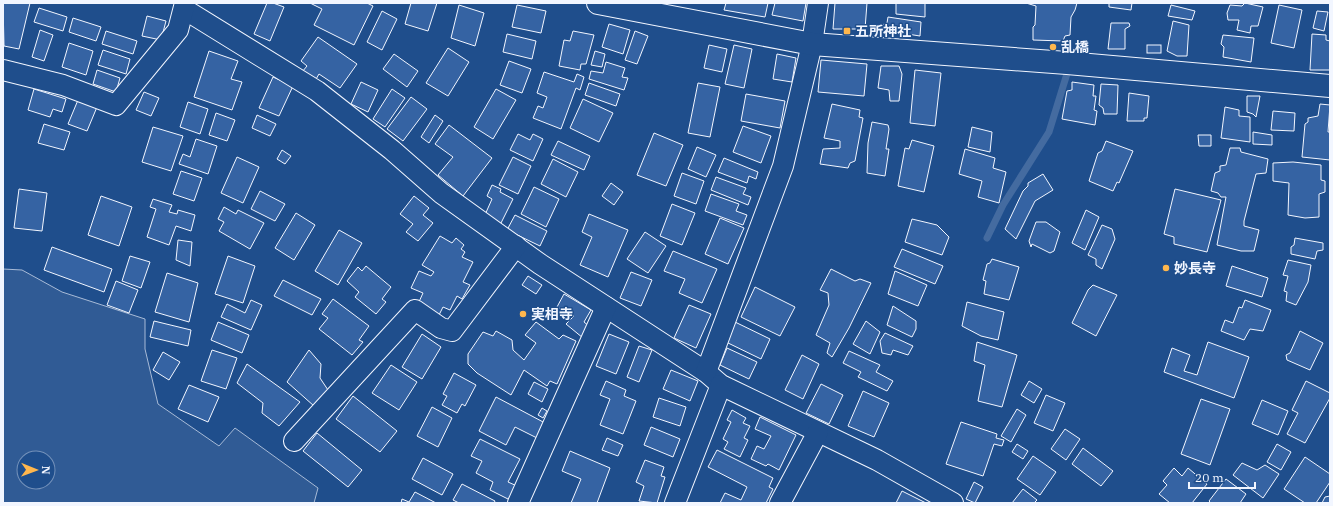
<svg xmlns="http://www.w3.org/2000/svg" width="1333" height="506" font-family="'IBM Plex Serif','Noto Sans JP',serif">
	<style>
		.built { fill: #305b95; stroke: #a8bbd7; fill-rule: evenodd }
		.lines { fill: none; stroke-linecap: round; stroke-linejoin: round }
		.stream { stroke: #446ba0; stroke-width: 7 }
		.building { fill: #3563a3; stroke: #f2f6ff }
		.street-casing { stroke: #f2f6ff; stroke-width: 22 }
		.secondary-casing { stroke: #f2f6ff; stroke-width: 24 }
		.street { stroke: #1f4e8c; stroke-width: 20 }
		.secondary { stroke: #1f4e8c; stroke-width: 22 }
		.poi-dot { fill: #ffb74d; stroke: #1f4e8c; stroke-width: 1.5 }
		.labels { text-anchor: middle; dominant-baseline: central; stroke-width: 3; stroke-linejoin: round; paint-order: stroke }
		.poi-label { font-size: 14px; font-weight: bold; fill: #f2f6ff; stroke: #1f4e8c; text-anchor: start }
	</style>
	<rect width="100%" height="100%" fill="#1f4e8c"/>
	<path class="built" d="M 3,269 L 22,270 L 62,292 L 145,319 L 145,349 L 158,404 L 219,446 L 235,428 L 318,488 L 314,503 L 3,503 ZM 24,458 L 48,458 L 48,482 L 24,482 Z"/>
	<g class="lines">
		<polyline class="stream" points="987,238 1003,205 1049,132 1074,51"/>
	</g>
	<g class="building">
		<polygon points="3,3 30,3 19,49 4,46"/>
		<polygon points="267,3 273,3 284,7 270,41 254,34"/>
		<polygon points="310,3 367,3 373,6 354,45 314,25 322,9"/>
		<polygon points="411,3 437,3 428,31 405,24"/>
		<polygon points="726,3 768,3 765,17 724,10"/>
		<polygon points="775,3 806,3 803,21 772,15"/>
		<polygon points="835,3 867,3 865,29 833,29"/>
		<polygon points="896,3 925,3 925,17 896,14"/>
		<polygon points="1077,3 1075,10 1071,17 1070,35 1065,36 1063,41 1033,40 1033,27 1035,25 1036,6 1026,3"/>
		<polygon points="1109,3 1132,3 1131,10 1109,7"/>
		<polygon points="1245,3 1263,7 1258,26 1251,26 1250,33 1237,30 1239,20 1228,20 1227,13 1230,5 1242,6"/>
		<polygon points="459,5 484,13 475,46 451,38"/>
		<polygon points="517,5 546,11 541,33 512,27"/>
		<polygon points="1171,5 1195,11 1192,20 1168,16"/>
		<polygon points="1279,5 1302,10 1294,48 1271,43"/>
		<polygon points="39,8 67,17 63,31 34,22"/>
		<polygon points="382,11 397,19 382,50 367,42"/>
		<polygon points="1317,11 1328,12 1324,31 1313,28"/>
		<polygon points="147,16 166,21 161,40 142,36"/>
		<polygon points="888,17 921,22 920,36 882,30 882,25 887,23"/>
		<polygon points="73,18 101,27 96,41 69,32"/>
		<polygon points="1173,21 1189,25 1187,56 1177,56 1167,51"/>
		<polygon points="1111,23 1129,23 1130,26 1125,29 1125,49 1108,49"/>
		<polygon points="609,24 630,30 623,54 602,47"/>
		<polygon points="40,30 53,35 44,61 32,57"/>
		<polygon points="106,31 137,41 133,54 102,44"/>
		<polygon points="573,31 594,35 586,64 581,64 580,70 559,66 564,40 570,41"/>
		<polygon points="635,31 648,36 637,64 625,60"/>
		<polygon points="507,34 536,41 532,59 503,52"/>
		<polygon points="1312,34 1326,35 1326,40 1330,41 1330,70 1310,70"/>
		<polygon points="1223,35 1254,38 1251,62 1223,57 1224,47 1221,44"/>
		<polygon points="318,37 357,64 340,88 319,74 315,81 302,72 307,66 301,61"/>
		<polygon points="69,43 93,51 86,75 62,67"/>
		<polygon points="709,45 727,49 722,72 704,68"/>
		<polygon points="734,45 752,49 744,88 725,84"/>
		<rect x="1147" y="45" width="14" height="8"/>
		<polygon points="448,48 469,62 448,96 426,83"/>
		<polygon points="103,50 130,59 126,74 98,65"/>
		<polygon points="209,51 238,61 231,79 242,82 232,110 194,97"/>
		<polygon points="595,51 605,54 602,67 591,65"/>
		<polygon points="394,54 418,71 407,87 383,69"/>
		<polygon points="777,54 796,58 792,82 773,79"/>
		<polygon points="821,60 867,64 864,96 818,92"/>
		<polygon points="509,61 531,69 522,93 500,85"/>
		<polygon points="606,62 625,68 622,77 628,78 624,90 589,79 591,71 603,73"/>
		<polygon points="881,66 899,66 902,74 899,101 890,101 889,90 878,88"/>
		<polygon points="97,70 120,78 116,92 93,84"/>
		<polygon points="915,70 941,73 935,126 910,123"/>
		<polygon points="544,72 574,82 577,74 584,77 580,90 576,88 561,129 533,118 538,106 543,108 547,97 537,93"/>
		<polygon points="273,77 293,86 279,116 259,108"/>
		<polygon points="361,82 378,90 368,112 351,104"/>
		<polygon points="1072,82 1094,85 1093,96 1096,96 1094,110 1097,111 1095,125 1062,119 1067,91 1072,90"/>
		<polygon points="589,83 620,94 616,106 585,95"/>
		<polygon points="698,83 720,87 710,137 688,133"/>
		<polygon points="1101,84 1118,85 1117,114 1104,114 1103,108 1099,105"/>
		<polygon points="34,89 66,99 62,112 53,109 50,117 28,110"/>
		<polygon points="392,89 405,98 385,127 373,119"/>
		<polygon points="496,89 516,100 493,139 474,127"/>
		<polygon points="144,92 159,98 151,116 136,110"/>
		<polygon points="1129,93 1149,96 1147,118 1144,118 1144,121 1127,121"/>
		<polygon points="746,94 785,101 780,128 741,121"/>
		<polygon points="1247,96 1260,96 1256,117 1253,114 1247,112"/>
		<polygon points="411,97 427,109 403,141 387,129"/>
		<polygon points="583,99 613,113 599,142 570,128"/>
		<polygon points="78,100 97,107 87,131 68,124"/>
		<polygon points="188,102 208,109 200,134 180,127"/>
		<polygon points="832,104 860,110 859,117 863,118 855,161 850,163 848,168 820,164 823,149 840,148 840,141 824,138"/>
		<polygon points="1320,104 1330,105 1328,132 1330,132 1330,160 1302,157 1305,124 1308,122 1308,118 1318,116"/>
		<polygon points="1225,107 1239,110 1239,116 1250,117 1250,142 1221,138"/>
		<polygon points="1273,111 1295,113 1294,131 1271,130"/>
		<polygon points="216,113 235,120 227,141 209,135"/>
		<polygon points="257,115 276,124 270,136 252,128"/>
		<polygon points="435,115 443,121 429,143 421,137"/>
		<polygon points="872,122 888,125 889,129 886,149 889,149 885,176 867,173 868,143"/>
		<polygon points="44,124 70,132 64,150 38,143"/>
		<polygon points="449,125 492,158 463,196 438,175 453,157 435,144"/>
		<polygon points="743,126 771,136 761,163 733,152"/>
		<polygon points="153,127 183,136 171,171 142,162"/>
		<polygon points="972,127 992,132 990,152 968,147"/>
		<polygon points="1253,132 1272,135 1272,145 1253,144"/>
		<polygon points="654,133 683,145 666,186 637,175"/>
		<polygon points="518,134 530,140 533,134 543,139 533,161 510,150"/>
		<polygon points="1198,135 1211,135 1211,146 1199,146"/>
		<polygon points="196,139 217,146 208,174 179,164 183,154 190,157"/>
		<polygon points="912,140 934,146 924,192 898,186 905,148 909,149"/>
		<polygon points="558,141 590,156 584,170 551,155"/>
		<polygon points="1106,141 1133,151 1119,183 1117,182 1113,191 1089,181 1098,153 1102,151"/>
		<polygon points="697,147 716,155 706,177 688,169"/>
		<polygon points="1230,148 1240,148 1241,152 1268,159 1266,173 1256,174 1244,221 1244,226 1259,230 1254,251 1241,251 1217,245 1226,197 1221,197 1218,193 1211,191 1215,173 1220,171 1220,166 1226,165"/>
		<polygon points="965,149 995,158 993,168 1006,172 999,203 978,197 982,181 959,174"/>
		<polygon points="282,150 291,156 285,164 277,159"/>
		<polygon points="237,157 259,167 243,203 221,193"/>
		<polygon points="513,157 531,166 518,194 499,185"/>
		<polygon points="724,158 758,172 756,179 749,176 747,183 718,172"/>
		<polygon points="553,159 578,172 566,197 541,184"/>
		<polygon points="1293,162 1321,165 1321,180 1325,181 1325,192 1319,194 1319,217 1305,218 1288,215 1289,183 1273,181 1273,163"/>
		<polygon points="181,171 202,178 194,201 173,194"/>
		<polygon points="682,173 704,181 696,204 674,196"/>
		<polygon points="1043,174 1053,190 1035,201 1016,239 1005,229 1023,191 1028,186 1028,183"/>
		<polygon points="716,177 746,188 743,194 751,197 748,205 711,190"/>
		<polygon points="611,183 623,192 614,205 602,196"/>
		<polygon points="492,185 501,189 500,192 513,199 500,225 484,217 492,199 487,196"/>
		<polygon points="534,187 559,199 546,227 521,214"/>
		<polygon points="19,189 47,193 42,231 14,228"/>
		<polygon points="1175,189 1221,200 1207,252 1174,244 1174,237 1164,234"/>
		<polygon points="260,191 285,204 275,221 251,209"/>
		<polygon points="711,194 739,204 736,211 747,215 743,225 705,211"/>
		<polygon points="101,196 132,207 119,246 88,235"/>
		<polygon points="414,196 429,208 423,215 433,223 418,241 406,232 413,224 400,214"/>
		<polygon points="153,199 172,205 169,212 177,214 178,210 195,215 191,231 176,226 169,245 147,237 156,209 150,207"/>
		<polygon points="672,204 695,213 682,245 660,236"/>
		<polygon points="224,207 236,214 238,210 264,223 250,249 219,231 224,222 218,219"/>
		<polygon points="1086,210 1099,217 1085,250 1072,243"/>
		<polygon points="296,213 315,225 294,260 275,248"/>
		<polygon points="589,214 628,230 608,277 580,265 592,237 582,232"/>
		<polygon points="515,215 547,231 540,246 507,230"/>
		<polygon points="720,218 744,228 728,264 705,254"/>
		<polygon points="912,219 937,225 949,237 942,255 905,242"/>
		<polygon points="1036,222 1046,222 1060,232 1054,251 1050,253 1032,244 1031,247 1029,241"/>
		<polygon points="1102,225 1112,229 1115,239 1102,269 1096,265 1096,259 1088,255"/>
		<polygon points="339,230 362,243 338,285 315,271"/>
		<polygon points="645,232 666,246 648,273 627,259"/>
		<polygon points="440,236 452,243 456,238 464,245 461,249 465,252 462,257 473,262 463,282 470,285 462,299 457,296 450,310 443,307 439,315 418,304 423,293 411,288 419,271 431,276 434,272 422,265"/>
		<polygon points="1295,238 1323,243 1323,250 1317,251 1315,259 1291,254 1291,247 1294,245"/>
		<polygon points="178,240 192,242 190,266 176,260"/>
		<polygon points="52,247 112,269 104,292 44,270"/>
		<polygon points="902,249 943,266 935,284 894,267"/>
		<polygon points="673,251 717,269 702,303 679,293 685,279 664,271"/>
		<polygon points="130,256 150,262 141,288 122,281"/>
		<polygon points="228,256 255,266 243,303 215,294"/>
		<polygon points="992,259 1019,267 1009,300 984,294 986,281 983,280 987,264 990,263"/>
		<polygon points="1288,260 1311,265 1308,282 1296,305 1286,301 1287,292 1284,291 1288,276 1283,275"/>
		<polygon points="366,266 391,287 382,299 386,302 376,314 355,297 359,292 347,281 358,267 362,271"/>
		<polygon points="1232,266 1268,278 1262,297 1226,286"/>
		<polygon points="831,269 855,281 860,279 871,283 849,328 832,357 827,353 830,343 816,335 829,305 828,293 820,290"/>
		<polygon points="895,271 927,285 918,306 888,294"/>
		<polygon points="631,272 652,280 641,306 620,298"/>
		<polygon points="167,273 198,283 189,322 155,312"/>
		<polygon points="528,276 542,285 536,294 522,285"/>
		<polygon points="283,280 321,299 312,315 274,296"/>
		<polygon points="116,281 138,290 129,313 107,305"/>
		<polygon points="1093,285 1117,295 1096,336 1072,323 1088,290"/>
		<polygon points="755,287 795,307 780,336 741,317"/>
		<polygon points="564,294 591,310 584,322 589,326 583,338 566,324 574,316 557,307"/>
		<polygon points="333,299 369,326 359,340 363,342 352,355 319,329 328,318 322,314"/>
		<polygon points="251,300 262,305 251,330 221,317 227,304 245,313"/>
		<polygon points="1245,300 1271,310 1263,331 1250,329 1244,340 1221,331 1225,320 1233,323 1239,307 1242,308"/>
		<polygon points="967,302 1004,312 998,340 981,336 962,326"/>
		<polygon points="689,305 711,314 696,348 674,338"/>
		<polygon points="893,306 916,321 916,329 912,337 887,325"/>
		<polygon points="154,321 191,330 188,346 150,337"/>
		<polygon points="866,321 880,332 870,354 853,344"/>
		<polygon points="218,322 249,335 242,353 211,340"/>
		<polygon points="536,322 559,339 563,335 576,341 557,384 550,381 547,386 524,370 511,395 477,373 468,364 468,354 483,332 493,336 496,331 512,340 513,350 524,360 536,343 525,335"/>
		<polygon points="735,322 770,339 761,359 726,342"/>
		<polygon points="1300,331 1323,343 1310,370 1287,360 1286,355 1290,353"/>
		<polygon points="885,333 913,346 908,355 893,350 891,355 882,353 880,341"/>
		<polygon points="422,334 441,347 422,379 402,367"/>
		<polygon points="609,334 629,342 616,374 596,366"/>
		<polygon points="977,342 1017,355 1002,407 978,401 985,365 974,361"/>
		<polygon points="1208,342 1249,357 1234,398 1164,372 1172,348 1190,355 1184,371 1197,375"/>
		<polygon points="639,346 652,350 639,382 627,377"/>
		<polygon points="727,348 757,362 749,379 720,365"/>
		<polygon points="212,350 237,358 226,389 201,381"/>
		<polygon points="309,350 321,364 320,378 328,390 314,406 287,382"/>
		<polygon points="849,351 880,365 876,372 893,381 887,391 858,377 861,372 843,363"/>
		<polygon points="163,352 180,362 169,380 153,370"/>
		<polygon points="802,355 819,364 803,399 785,390"/>
		<polygon points="247,364 300,402 279,426 262,413 263,403 237,383"/>
		<polygon points="391,365 417,382 399,410 372,393"/>
		<polygon points="671,370 698,381 690,401 663,389"/>
		<polygon points="454,373 476,385 465,406 462,404 457,413 442,405 447,396 443,394"/>
		<polygon points="606,381 626,390 624,396 636,401 623,434 600,425 610,399 600,395"/>
		<polygon points="1029,381 1042,389 1034,403 1021,395"/>
		<polygon points="1306,381 1330,393 1330,398 1305,443 1287,434 1298,413 1292,410"/>
		<polygon points="534,382 548,389 542,402 528,394"/>
		<polygon points="821,384 843,395 829,424 806,413"/>
		<polygon points="189,385 219,397 208,422 178,409"/>
		<polygon points="863,391 889,403 874,437 848,426"/>
		<polygon points="1046,395 1065,403 1053,431 1034,423"/>
		<polygon points="353,396 397,431 380,452 336,419"/>
		<polygon points="496,397 545,423 537,438 515,427 506,445 479,431"/>
		<polygon points="659,398 686,407 680,426 653,417"/>
		<polygon points="1201,399 1230,409 1210,465 1181,454"/>
		<polygon points="1262,400 1288,411 1278,435 1252,424"/>
		<polygon points="432,407 452,418 438,447 417,436"/>
		<polygon points="542,408 547,411 543,418 538,415"/>
		<polygon points="1017,409 1026,415 1011,442 1001,436"/>
		<polygon points="732,410 746,418 743,423 750,426 744,438 748,440 740,457 724,449 728,442 723,439 731,422 727,420"/>
		<polygon points="760,417 796,435 779,470 768,464 766,466 751,459 757,446 764,449 771,436 755,429"/>
		<polygon points="961,422 997,434 996,438 1004,440 1002,446 994,444 983,476 946,464"/>
		<polygon points="651,427 680,439 673,457 644,445"/>
		<polygon points="1065,429 1080,439 1066,460 1051,449"/>
		<polygon points="317,433 362,470 348,487 303,451"/>
		<polygon points="607,438 623,445 618,456 602,450"/>
		<polygon points="480,439 520,459 508,482 517,486 510,500 490,490 493,482 476,473 482,461 471,456"/>
		<polygon points="1017,444 1028,451 1023,459 1012,452"/>
		<polygon points="1277,444 1291,452 1281,470 1267,462"/>
		<polygon points="1083,448 1113,471 1101,486 1072,464"/>
		<polygon points="717,450 773,478 769,487 773,489 766,503 720,503 725,493 741,500 747,487 708,467"/>
		<polygon points="570,451 610,468 597,503 571,503 581,479 562,471"/>
		<polygon points="1033,456 1056,472 1040,495 1017,479"/>
		<polygon points="1305,457 1330,474 1330,482 1316,503 1305,503 1284,489"/>
		<polygon points="423,458 453,474 442,495 412,479"/>
		<polygon points="645,460 664,467 661,476 665,477 657,503 639,501 644,486 636,482"/>
		<polygon points="1242,463 1257,470 1265,465 1279,474 1263,498 1233,475"/>
		<polygon points="1174,468 1182,476 1188,468 1207,484 1192,503 1170,503 1159,494 1167,485 1163,481"/>
		<polygon points="1226,479 1246,494 1240,503 1211,503 1209,501"/>
		<polygon points="974,482 983,487 975,503 966,499"/>
		<polygon points="462,484 495,501 494,503 459,503 453,500"/>
		<polygon points="1023,489 1037,500 1034,503 1012,503"/>
		<polygon points="902,491 926,503 896,503"/>
		<polygon points="415,492 436,503 401,503 402,499 409,502"/>
		<polygon points="1330,496 1330,503 1322,503 1325,497"/>
	</g>
	<g class="lines">
		<defs>
			<g id="street">
				<polyline points="184,9 317,91 392,150 441,193 540,264 706,372 721,385 877,460 953,503"/>
				<polyline points="3,70 63,85 116,105 178,30 185,3"/>
				<polyline points="706,372 783,166 812,44 818,3"/>
				<polyline points="294,441 415,310 441,328 452,331 516,246"/>
				<polyline points="518,503 606,307"/>
				<polyline points="675,503 721,385"/>
				<polyline points="780,503 818,432"/>
			</g>
			<polyline id="secondary" points="598,3 812,44 1067,63 1330,86"/>
		</defs>
		<use href="#street" class="street-casing"/>
		<use href="#secondary" class="secondary-casing"/>
		<use href="#street" class="street"/>
		<use href="#secondary" class="secondary"/>
	</g>
	<g class="poi-dot">
		<rect x="843" y="27" width="8" height="8" rx="2"/>
		<circle cx="1053" cy="47" r="4"/>
		<circle cx="1166" cy="268" r="4"/>
		<circle cx="523" cy="314" r="4"/>
	</g>
	<g class="labels">
		<g class="poi-label">
			<text x="855" y="31">五所神社</text>
			<text x="1061" y="47">乱橋</text>
			<text x="1174" y="268">妙長寺</text>
			<text x="531" y="314">実相寺</text>
		</g>
	</g>
	<rect width="1333" height="506" fill="none" stroke="#f2f6ff" stroke-width="8"/>
	<g transform="translate(36 470) rotate(91)"><circle r="19" fill="#1f4e8c" stroke="#7391ba"/>
	<path d="M0-3L7 15L0 10L-7 15Z" fill="#ffb74d"/>
	<text y="-6" font-size="11" font-weight="bold" text-anchor="middle" fill="#f2f6ff">N</text>
	</g>
	<path d="M1189 482v6h66v-6" fill="none" stroke="#f2f6ff" stroke-width="2"/>
	<text x="1195" y="482" font-size="12" fill="#f2f6ff" stroke="#1f4e8c" stroke-width="3" paint-order="stroke">20 m</text>
</svg>
